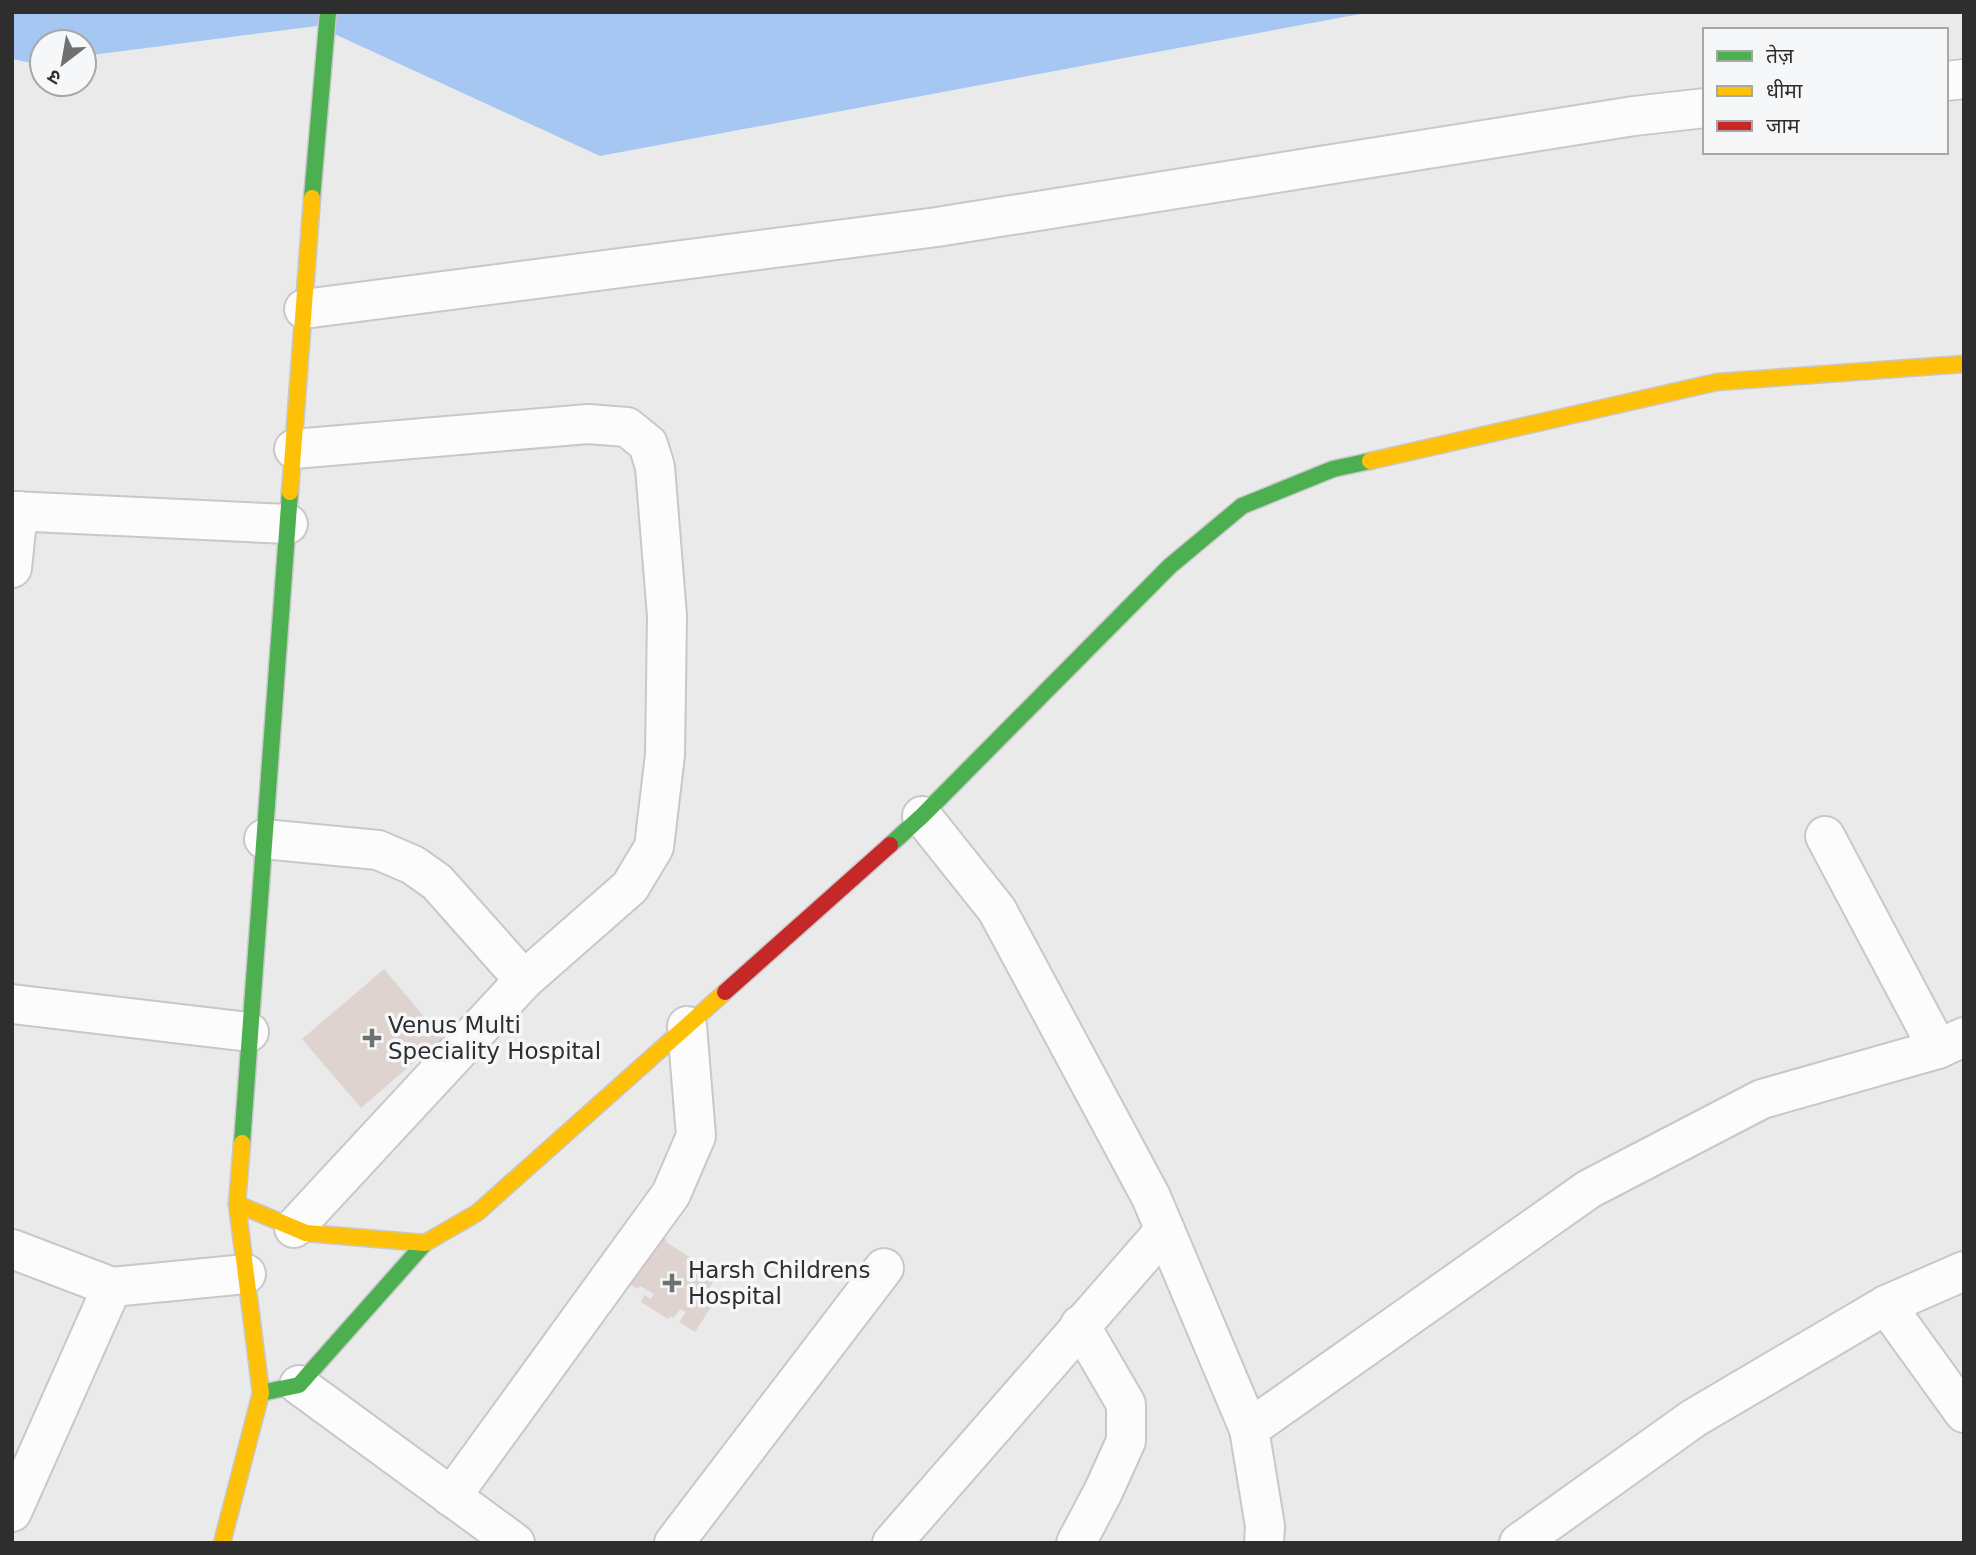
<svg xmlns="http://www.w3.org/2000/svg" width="1976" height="1555" font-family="'DejaVu Sans','Noto Sans Devanagari',sans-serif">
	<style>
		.water { fill: #a5c7f2 }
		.building { fill: #ded3cf }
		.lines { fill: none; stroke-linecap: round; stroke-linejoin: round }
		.street-casing { stroke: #c8c8c8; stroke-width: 42 }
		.fast-casing { stroke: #c8c8c8; stroke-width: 19 }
		.slow-casing { stroke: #c8c8c8; stroke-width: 19 }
		.jam-casing { stroke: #c8c8c8; stroke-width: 19 }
		.street { stroke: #fcfcfc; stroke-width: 38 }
		.fast { stroke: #4caf50; stroke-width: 16 }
		.slow { stroke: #ffc107; stroke-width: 16 }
		.jam { stroke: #c62828; stroke-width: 16 }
		.poi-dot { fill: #707070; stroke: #f6f7f8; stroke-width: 2.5 }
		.labels { text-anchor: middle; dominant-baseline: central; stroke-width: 7; stroke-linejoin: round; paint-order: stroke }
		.poi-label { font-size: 23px; fill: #2e2e2e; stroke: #f6f7f8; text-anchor: start }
	</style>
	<rect width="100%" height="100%" fill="#eaeaea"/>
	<polygon class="water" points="12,12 1371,12 600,156 317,26 84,56 84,42 42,42 42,61 32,63 12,59"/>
	<g class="building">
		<polygon points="384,969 442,1038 361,1108 302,1039"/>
		<polygon points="660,1235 667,1240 666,1242 694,1260 693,1262 704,1270 707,1265 714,1270 711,1274 716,1277 701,1301 711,1307 695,1332 679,1322 686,1312 680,1309 674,1318 670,1316 668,1319 641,1302 644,1295 651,1299 654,1294 640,1286 638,1289 631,1285 634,1280 627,1276"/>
	</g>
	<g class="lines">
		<defs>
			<g id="street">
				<polyline points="1946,81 1964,79"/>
				<polyline points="304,309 937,227 1634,116 1705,108"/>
				<polyline points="294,449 588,424 627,427 648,444 655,467 667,616 665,755 654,847 630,887 524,980 294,1228"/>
				<polyline points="12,511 288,524"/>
				<polyline points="12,568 18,511"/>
				<polyline points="922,816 997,910 1151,1197 1249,1429 1265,1526 1264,1543"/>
				<polyline points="1825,836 1938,1049"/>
				<polyline points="264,839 378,850 413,865 437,882 524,980"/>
				<polyline points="12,1004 249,1032"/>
				<polyline points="12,1249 112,1287 246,1274"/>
				<polyline points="1886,1305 1964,1413"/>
				<polyline points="299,1385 515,1543"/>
				<polyline points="1249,1429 1589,1189 1762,1099 1938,1049 1964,1037"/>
				<polyline points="451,1497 671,1194 696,1136 687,1026"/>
				<polyline points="12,1512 112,1287"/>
				<polyline points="674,1543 884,1268"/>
				<polyline points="892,1543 1165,1230"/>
				<polyline points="1076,1543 1103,1492 1126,1441 1126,1404 1080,1325"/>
				<polyline points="1519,1543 1694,1418 1886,1305 1964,1271"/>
			</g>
			<g id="fast">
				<polyline points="312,198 328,12"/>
				<polyline points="890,845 922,816 1170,566 1242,506 1333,469 1370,461"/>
				<polyline points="242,1143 290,492"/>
				<polyline points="261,1393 299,1385 425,1243"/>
			</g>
			<g id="slow">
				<polyline points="1370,461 1717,382 1964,364"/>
				<polyline points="290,492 312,198"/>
				<polyline points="237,1204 306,1233 425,1243 477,1213 725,992"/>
				<polyline points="222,1543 261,1393 237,1204 242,1143"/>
			</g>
			<polyline id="jam" points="725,992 890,845"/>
		</defs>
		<use href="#street" class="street-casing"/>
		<use href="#fast" class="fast-casing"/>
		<use href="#slow" class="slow-casing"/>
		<use href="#jam" class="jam-casing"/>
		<use href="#street" class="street"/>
		<use href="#fast" class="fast"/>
		<use href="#slow" class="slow"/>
		<use href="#jam" class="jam"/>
	</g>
	<g class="poi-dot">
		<path d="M368.5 1027.5h7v7h7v7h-7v7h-7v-7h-7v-7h7z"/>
		<path d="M668.5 1272.5h7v7h7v7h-7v7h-7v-7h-7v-7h7z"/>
	</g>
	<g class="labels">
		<g class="poi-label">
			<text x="388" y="1025">Venus Multi<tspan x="388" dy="26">Speciality Hospital</tspan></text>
			<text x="688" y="1270">Harsh Childrens<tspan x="688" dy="26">Hospital</tspan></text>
		</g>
	</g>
	<rect width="1976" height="1555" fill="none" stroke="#2e2e2e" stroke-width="28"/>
	<rect x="1703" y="28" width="245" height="126" fill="#f6f7f8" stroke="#a6a7a7" stroke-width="2"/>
	<rect x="1717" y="51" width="35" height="10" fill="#4caf50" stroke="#a6a7a7" stroke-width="2"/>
	<text x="1766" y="63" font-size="21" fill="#2e2e2e">तेज़</text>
	<rect x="1717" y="86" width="35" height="10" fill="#ffc107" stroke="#a6a7a7" stroke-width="2"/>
	<text x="1766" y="98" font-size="21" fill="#2e2e2e">धीमा</text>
	<rect x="1717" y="121" width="35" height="10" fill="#c62828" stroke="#a6a7a7" stroke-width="2"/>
	<text x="1766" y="133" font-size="21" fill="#2e2e2e">जाम</text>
	<g transform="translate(63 63) rotate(211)"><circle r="33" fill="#f6f7f8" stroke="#a6a7a7" stroke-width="2"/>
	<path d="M0-5L12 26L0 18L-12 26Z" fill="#707070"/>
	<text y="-10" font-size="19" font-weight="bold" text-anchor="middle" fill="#2e2e2e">उ</text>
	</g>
</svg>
